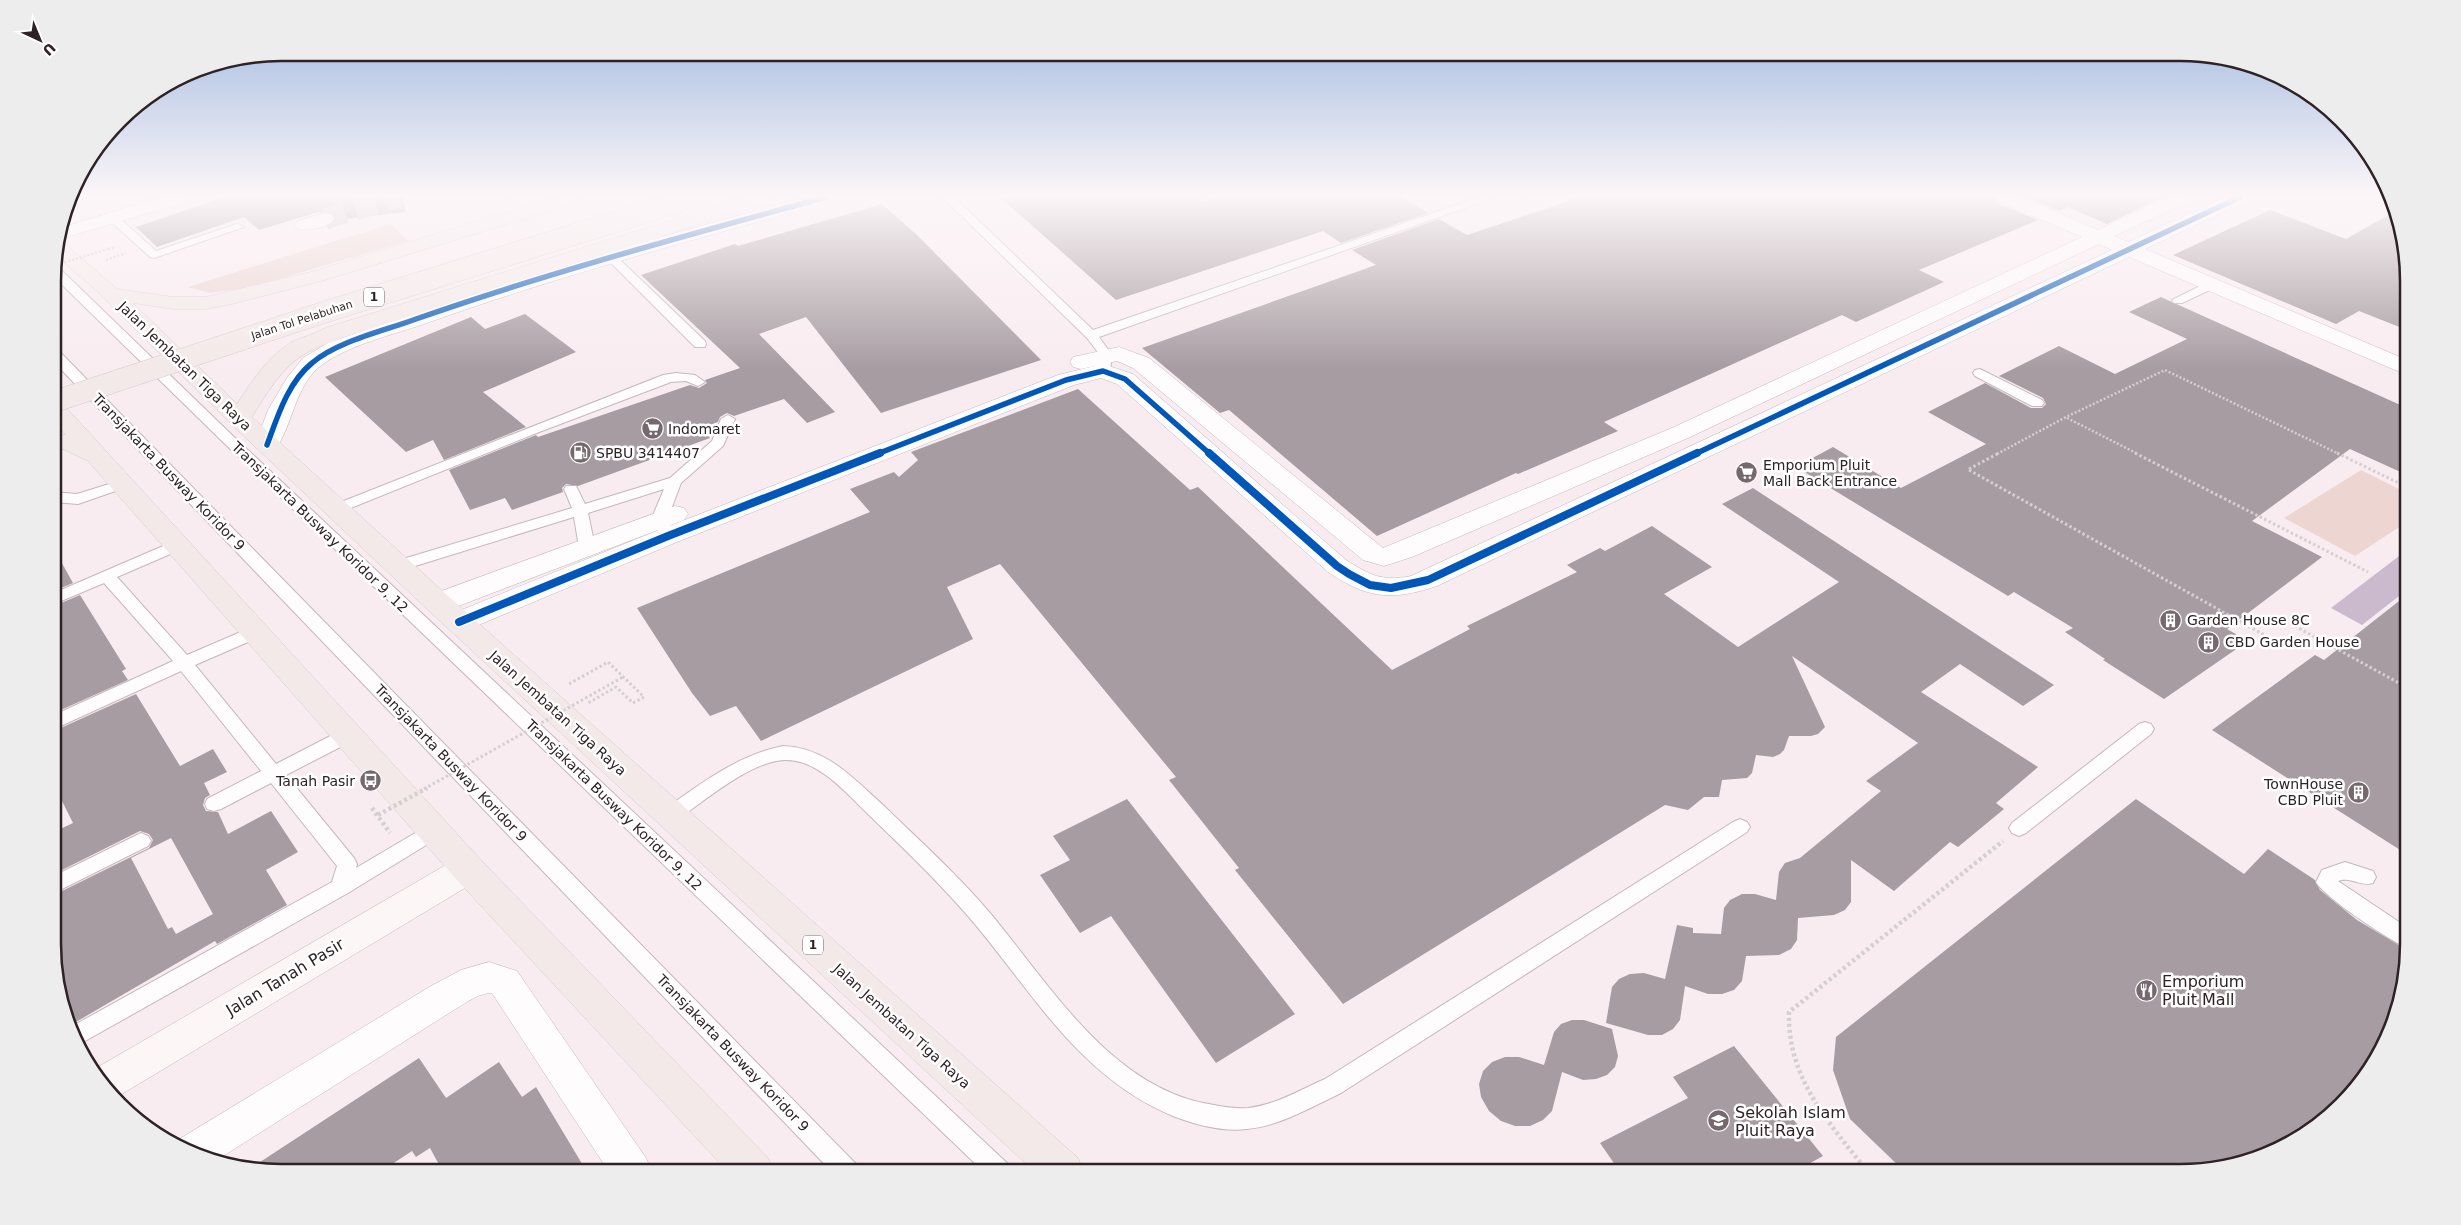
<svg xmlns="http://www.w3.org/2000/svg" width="2461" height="1225" font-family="'DejaVu Sans',sans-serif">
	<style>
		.green { fill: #edd5d2 }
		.water { fill: #cbbace }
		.building { fill: #a79ca1; fill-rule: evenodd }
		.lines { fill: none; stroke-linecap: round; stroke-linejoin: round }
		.street-tunnel { stroke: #d1c4c8; stroke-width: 21; stroke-dasharray: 21 11; stroke-linecap: butt }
		.lane-casing { stroke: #c4b8bc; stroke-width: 2 }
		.street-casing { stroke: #c4b8bc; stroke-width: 1 }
		.secondary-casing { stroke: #c4b8bc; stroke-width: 1 }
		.highway-casing { stroke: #d3ccce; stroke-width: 1 }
		.path-far2 { stroke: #d4cfd0; stroke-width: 2.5; stroke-dasharray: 2 2; stroke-linecap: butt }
		.path-far1 { stroke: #d4cfd0; stroke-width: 3; stroke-dasharray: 2.5 2.5; stroke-linecap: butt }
		.path { stroke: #d4cfd0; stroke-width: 4.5; stroke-dasharray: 3 3; stroke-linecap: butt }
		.lane { fill: #fefcfd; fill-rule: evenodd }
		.street { fill: #fefcfd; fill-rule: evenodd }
		.secondary { fill: #fcf6f7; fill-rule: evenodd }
		.highway { fill: #f4e9e9; fill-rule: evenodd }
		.highway-bridge-casing { stroke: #d3ccce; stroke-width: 22; stroke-linecap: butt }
		.path-bridge-far2 { stroke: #d4cfd0; stroke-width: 2.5; stroke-dasharray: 2 2; stroke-linecap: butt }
		.path-bridge-far1 { stroke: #d4cfd0; stroke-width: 3; stroke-dasharray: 2.5 2.5; stroke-linecap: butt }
		.path-bridge { stroke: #d4cfd0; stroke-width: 4.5; stroke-dasharray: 3 3; stroke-linecap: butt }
		.highway-bridge { stroke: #f4e9e9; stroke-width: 21 }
		.cycleway-far1-casing { stroke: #fff; stroke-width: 8 }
		.cycleway-casing { stroke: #fff; stroke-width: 11 }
		.cycleway-far1 { stroke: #0057b8; stroke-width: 5.5 }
		.cycleway { stroke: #0057b8; stroke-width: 8 }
		.labels { text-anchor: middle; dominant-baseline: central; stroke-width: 5; stroke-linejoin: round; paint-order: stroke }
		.far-street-label { font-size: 11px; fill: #2f2227; stroke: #fff }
		.shield { fill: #fff; stroke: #6d6468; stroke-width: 1 }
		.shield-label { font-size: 12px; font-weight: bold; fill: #2f2227 }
		.street-label { font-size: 14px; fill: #2f2227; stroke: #fff }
		.poi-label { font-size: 14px; fill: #2f2227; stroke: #fff; text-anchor: start }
		.near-street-label { font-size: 16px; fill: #2f2227; stroke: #fff }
		.near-poi-label { font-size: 16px; fill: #2f2227; stroke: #fff; text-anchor: start }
		.rim { fill: none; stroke: #2f2227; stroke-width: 2.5 }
	</style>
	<rect width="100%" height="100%" fill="#f9ecf0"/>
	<g class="green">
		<polygon points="390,224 409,241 247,288 209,293 188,287"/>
		<polygon points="2361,470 2407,493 2407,522 2355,556 2284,518"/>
	</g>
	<polygon class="water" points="2407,550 2408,589 2362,625 2331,608"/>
	<g class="building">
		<polygon points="221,197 404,197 405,212 335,220 333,213 318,212 259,230 244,217 157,247 136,227 222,198"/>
		<polygon points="1000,197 1198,197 1204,202 1219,197 1402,197 1428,213 1341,243 1323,231 1116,300"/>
		<polygon points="1581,197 1994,197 1997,203 2038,220 1919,270 1944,282 1856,322 1842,315 1733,364 1604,422 1618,431 1518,474 1516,473 1377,536 1229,410 1220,413 1142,348 1376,265 1352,250 1439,219 1467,235"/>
		<polygon points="2026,197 2163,197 2107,224 2068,207 2059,211"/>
		<polygon points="882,204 917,235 1041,360 881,413 806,317 759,334 835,412 807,423 784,399 734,416 727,413 720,417 718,422 702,428 710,438 578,486 566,484 562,488 563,492 512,510 505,498 470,510 449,470 536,435 538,437 690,385 699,388 707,383 705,380 740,368 641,275 735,244 738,246"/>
		<polygon points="2270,210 2346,239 2392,213 2407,252 2407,330 2359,311 2336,324 2173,255"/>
		<polygon points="2161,297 2407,408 2407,475 2350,449 2252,521 2322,557 2227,629 2248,641 2164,699 2103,660 2105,659 2065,632 2073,628 2014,592 2008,596 1796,467 1833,447 1901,488 1986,444 1928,412 1985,383 2031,408 2042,408 2046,404 2043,398 1999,376 2059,346 2115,374 2187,339 2129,312"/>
		<polygon points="525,314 576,352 483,392 526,427 444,460 433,440 406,452 325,377 471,317 485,329"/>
		<polygon points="1078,389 1190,490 1198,487 1392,670 1470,629 1467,626 1577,572 1567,565 1600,548 1605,551 1652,526 1712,567 1664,594 1738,647 1839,582 1722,504 1753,488 2054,685 2023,706 1960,664 1921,692 2038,767 1996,803 2004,809 1958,847 1950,842 1894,891 1851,860 1851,902 1845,910 1834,915 1798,918 1797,940 1791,949 1779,955 1746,956 1742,981 1734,990 1722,994 1708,994 1685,986 1680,1020 1673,1029 1662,1035 1648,1035 1606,1023 1612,987 1619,979 1630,974 1644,973 1665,979 1677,925 1693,928 1693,933 1721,934 1724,908 1730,900 1742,894 1755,894 1776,900 1779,872 1785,863 1800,858 1881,791 1866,781 1918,743 1792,656 1825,727 1818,734 1811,736 1789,736 1784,750 1780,754 1773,757 1756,755 1752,773 1747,778 1722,780 1719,797 1704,797 1688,810 1665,805 1343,1004 1235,870 1239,868 1169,780 1176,777 1000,564 947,587 973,639 761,741 736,706 710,716 692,693 637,608 870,512 850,489 894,472 899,477 918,460 911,452"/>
		<polygon points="54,549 73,583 54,591"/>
		<polygon points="2408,594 2408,855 2212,730 2315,655 2324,660"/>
		<polygon points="80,595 126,669 122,671 128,680 54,713 54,606"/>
		<path d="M 136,694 L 180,766 L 213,749 L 227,772 L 204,783 L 210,795 L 205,798 L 203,805 L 206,811 L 218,812 L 228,834 L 271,811 L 298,852 L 266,870 L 287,905 L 217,944 L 215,941 L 69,1026 L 54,973 L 54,895 L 149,848 L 153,840 L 149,834 L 140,831 L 54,874 L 54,832 L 73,823 L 54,785 L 54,731 ZM 171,838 L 213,914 L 176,934 L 172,927 L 168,929 L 131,858 Z"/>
		<polygon points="1127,799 1295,1014 1216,1063 1111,916 1080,933 1040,875 1070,860 1053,836"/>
		<polygon points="2136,799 2244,874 2268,849 2315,880 2320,890 2357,920 2407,950 2385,1044 2352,1094 2307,1134 2253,1160 2194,1172 1905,1172 1850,1119 1833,1070 1836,1037"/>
		<polygon points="1572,1020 1584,1020 1612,1029 1618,1056 1615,1067 1607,1075 1596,1079 1583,1080 1562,1072 1552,1111 1543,1120 1530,1126 1515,1126 1501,1121 1489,1111 1481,1097 1479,1084 1483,1071 1492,1062 1505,1057 1519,1057 1544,1065 1554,1032 1561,1024"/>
		<polygon points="1734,1046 1823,1156 1794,1172 1620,1172 1600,1143 1688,1098 1673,1077"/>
		<polygon points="419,1058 446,1098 499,1062 522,1097 536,1087 587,1172 443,1172 430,1148 416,1157 412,1151 380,1172 282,1172 254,1166"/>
	</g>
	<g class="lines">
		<polyline class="street-tunnel" points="325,219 399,197"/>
		<defs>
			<g id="lane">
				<polygon points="942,197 954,197 1093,330 1480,197 1496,197 1099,337 1112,355 1110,370 1103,374 1096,370 1100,355 1087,338"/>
				<polygon points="113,215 117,216 156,251 234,225 238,224 244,227 154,258 150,257 109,220 107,218"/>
				<polygon points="611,254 615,255 705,341 706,344 705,347 695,347 605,257"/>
				<polygon points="53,266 57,266 233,436 1008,1164 1012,1172 984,1172 223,442 53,276"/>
				<polygon points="2210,281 2214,282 2216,285 2214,288 2182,303 2174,303 2172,300"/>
				<polygon points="53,349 58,350 856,1164 860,1172 832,1172 53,361"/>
				<polygon points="1980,369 2042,400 2044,403 2042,406 2032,406 1975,376 1973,373 1975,370"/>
				<polygon points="676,373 695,375 705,382 698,386 686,381 671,382 534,434 341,512 336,514 329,509 331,506 663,375"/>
				<polygon points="728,415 735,419 723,446 681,483 667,520 672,529 669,532 659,532 651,520 664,489 588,513 595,547 592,551 582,551 579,547 574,517 399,571 393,570 391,566 393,562 572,508 564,489 566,486 576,486 585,504 670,478 712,441 721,419"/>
				<polygon points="122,480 129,484 127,487 78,504 54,502 53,492 77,494"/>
				<polygon points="177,540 182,541 185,545 182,549 117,577 187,655 250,628 262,628 264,632 262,636 195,665 276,764 342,730 348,728 354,730 357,735 354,740 286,775 354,858 357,864 356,868 427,826 434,823 441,826 444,831 441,836 348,893 78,1045 69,1028 332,882 337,866 271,783 221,809 214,811 207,809 205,804 207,799 261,771 181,671 54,729 54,715 173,661 104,583 54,604 54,593"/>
				<polygon points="2145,722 2151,724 2154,729 2151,734 2026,833 2019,836 2012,833 2009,828 2012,823 2139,724"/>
				<path d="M 783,746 C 826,747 854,779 884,806 C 920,841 958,875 990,913 C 1051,986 1112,1090 1214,1105 C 1225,1107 1236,1109 1248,1108 C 1275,1105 1300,1090 1325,1079 L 1733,822 L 1740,819 L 1747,822 L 1750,827 L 1747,832 L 1341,1093 C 1311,1107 1280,1126 1247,1129 C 1223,1132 1196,1125 1173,1116 C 1081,1078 1035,996 974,923 C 941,884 904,849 868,814 C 846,793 819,760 786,760 C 752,760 704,801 677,820 L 670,822 L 663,820 L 661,815 L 663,810 C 701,784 737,755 783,746 Z"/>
				<polygon points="141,833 148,836 151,841 148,846 54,893 54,876"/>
				<path d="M 2345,862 L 2373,871 L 2376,877 L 2373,883 C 2360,887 2351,876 2338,881 L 2408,928 L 2408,948 C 2390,941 2324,897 2316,882 L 2322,870 Z"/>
			</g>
			<g id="street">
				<polygon points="161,197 190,197 188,201 60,239 64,227"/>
				<path d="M 805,197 L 835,197 L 833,201 C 696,239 558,276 424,324 C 392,335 345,346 319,367 C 294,389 293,425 275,450 L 267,452 L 259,450 L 255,445 L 268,410 L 287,378 L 303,358 L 328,343 L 430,308 L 604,253 Z"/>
				<path d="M 1996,197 L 2021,197 L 2098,230 L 2168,197 L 2192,197 L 2190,201 L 2114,236 L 2128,242 L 2225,197 L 2249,197 L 2247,201 L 2145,249 L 2407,360 L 2407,375 L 2129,257 L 1437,586 C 1392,601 1368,599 1328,572 L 1117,384 L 1101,378 L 1074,385 L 677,542 L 469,629 L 459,632 L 449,629 L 445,622 L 449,615 L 659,530 L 1058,375 L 1103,364 L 1133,374 L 1346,560 C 1370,575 1382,582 1411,576 L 2112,250 L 2099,244 L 1688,438 L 1412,557 L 1384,566 L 1363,560 L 1133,368 L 1117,361 L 1081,369 L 1073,367 L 1070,362 L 1073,357 L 1119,347 L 1149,358 L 1383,548 L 1672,428 L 2082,237 L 1998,201 Z"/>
				<path d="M 325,213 L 332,215 L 334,219 C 328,228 308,231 298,229 L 295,225 L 298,221 Z"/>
				<polygon points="675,506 684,508 688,514 684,520 448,610 438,612 428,610 424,603 428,596"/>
				<path d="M 489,962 L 517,971 L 646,1158 L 652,1172 L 609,1172 L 492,993 C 478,993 468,1002 457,1008 L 220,1158 L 178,1147 L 181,1138 L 431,986 L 461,970 Z"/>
			</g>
			<polygon id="secondary" points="468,855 480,859 485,869 480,879 117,1097 100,1083 93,1070 456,859"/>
			<g id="highway">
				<path d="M 556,197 L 585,197 L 583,201 L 325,280 L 232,304 L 206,309 L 173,309 L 133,303 L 237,404 C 252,381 268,356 292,342 C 303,337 315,334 325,328 L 746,197 L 775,197 L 773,201 L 341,338 C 330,343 318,346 308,352 C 282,366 267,393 252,417 L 448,596 L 1078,1158 L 1084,1172 L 1035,1172 L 428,610 L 231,424 L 96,290 L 56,256 L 59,243 L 65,244 L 117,289 L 173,297 L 206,297 L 311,272 Z"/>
				<polygon points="53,400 61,402 480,859 768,1158 774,1172 728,1172 456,879 88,461 63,449 53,448 53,434 66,435 53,421"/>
			</g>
		</defs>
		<use href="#lane" class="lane-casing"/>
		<use href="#street" class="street-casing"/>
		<use href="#secondary" class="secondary-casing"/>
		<use href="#highway" class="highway-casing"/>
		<g class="path-far2">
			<polyline points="108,249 116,247"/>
			<polyline points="106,260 126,253"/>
			<polyline points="2067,418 2138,454"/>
			<polyline points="1997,454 2066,417 2165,370 2339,454"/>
		</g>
		<g class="path-far1">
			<polyline points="2135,453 2368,572"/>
			<polyline points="2337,453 2407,487"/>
			<polyline points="1969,469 1999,453"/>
			<polyline points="1969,470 2275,641"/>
			<polyline points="2295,626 2408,688"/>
			<polyline points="569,684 608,662 644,697 633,703 616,687 588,703"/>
		</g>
		<g class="path">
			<polyline points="372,808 390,833"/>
			<path d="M 1868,1172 C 1829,1123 1787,1078 1789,1012 L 2003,841"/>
		</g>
		<use href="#lane" class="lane"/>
		<use href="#street" class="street"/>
		<use href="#secondary" class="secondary"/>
		<use href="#highway" class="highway"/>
		<defs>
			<polyline id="highway-bridge" points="53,402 325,312 695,197"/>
		</defs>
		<use href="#highway-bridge" class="highway-bridge-casing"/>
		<polyline class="path-bridge-far2" points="53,266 108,249"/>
		<polyline class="path-bridge-far1" points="424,789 623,677"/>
		<polyline class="path-bridge" points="378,815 427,788"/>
		<use href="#highway-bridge" class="highway-bridge"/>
		<defs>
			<g id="cycleway-far1">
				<path d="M 267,445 C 277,418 288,382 312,363 C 338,341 384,331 416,319 C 550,272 689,235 826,197"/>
				<polyline points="877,454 1066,380 1103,371 1125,379 1210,454"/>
				<polyline points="1695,454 2240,197"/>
			</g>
			<g id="cycleway">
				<polyline points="1209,453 1337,566 1349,574 1370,585 1391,588 1428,580 1697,453"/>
				<polyline points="459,622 668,536 880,453"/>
			</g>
		</defs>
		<use href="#cycleway-far1" class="cycleway-far1-casing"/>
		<use href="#cycleway" class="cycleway-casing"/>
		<use href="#cycleway-far1" class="cycleway-far1"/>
		<use href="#cycleway" class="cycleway"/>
	</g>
	<linearGradient id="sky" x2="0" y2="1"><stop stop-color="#9cb6de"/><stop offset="0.53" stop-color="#fcf6f8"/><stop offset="1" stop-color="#fcf6f8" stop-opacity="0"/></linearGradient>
	<rect width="2461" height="369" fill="url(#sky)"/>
	<defs>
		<symbol id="supermarket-disc" viewBox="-11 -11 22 22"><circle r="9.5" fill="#76696d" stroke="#fff"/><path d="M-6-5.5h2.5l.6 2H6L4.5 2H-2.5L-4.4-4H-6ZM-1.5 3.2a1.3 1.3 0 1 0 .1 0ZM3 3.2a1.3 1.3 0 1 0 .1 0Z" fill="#fff"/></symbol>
		<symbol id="fuel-disc" viewBox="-11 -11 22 22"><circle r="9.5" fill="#76696d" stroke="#fff"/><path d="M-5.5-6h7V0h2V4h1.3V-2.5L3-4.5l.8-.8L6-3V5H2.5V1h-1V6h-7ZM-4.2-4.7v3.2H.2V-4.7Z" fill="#fff"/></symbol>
		<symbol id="building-disc" viewBox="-11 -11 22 22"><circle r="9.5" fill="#76696d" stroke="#fff"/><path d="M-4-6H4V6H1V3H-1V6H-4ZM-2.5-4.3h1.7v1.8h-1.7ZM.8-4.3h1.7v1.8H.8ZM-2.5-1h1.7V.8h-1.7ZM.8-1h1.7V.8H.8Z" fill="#fff"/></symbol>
		<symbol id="bus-disc" viewBox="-11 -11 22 22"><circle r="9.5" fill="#76696d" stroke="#fff"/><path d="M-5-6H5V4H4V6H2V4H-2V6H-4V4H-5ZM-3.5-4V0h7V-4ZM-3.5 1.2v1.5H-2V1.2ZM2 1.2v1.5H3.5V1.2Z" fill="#fff"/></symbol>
		<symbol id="restaurant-disc" viewBox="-11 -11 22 22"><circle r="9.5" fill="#76696d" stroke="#fff"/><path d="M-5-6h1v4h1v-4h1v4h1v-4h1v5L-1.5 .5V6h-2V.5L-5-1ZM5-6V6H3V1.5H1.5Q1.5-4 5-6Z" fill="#fff"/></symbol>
		<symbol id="school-disc" viewBox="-11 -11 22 22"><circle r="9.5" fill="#76696d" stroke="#fff"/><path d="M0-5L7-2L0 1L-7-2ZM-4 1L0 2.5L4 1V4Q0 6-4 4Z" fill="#fff"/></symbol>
	</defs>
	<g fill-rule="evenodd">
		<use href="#supermarket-disc" x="640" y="416" width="25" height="25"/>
		<use href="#fuel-disc" x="568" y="440" width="25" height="25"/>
		<use href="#supermarket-disc" x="1734" y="460" width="25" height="25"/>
		<use href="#building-disc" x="2158" y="608" width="25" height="25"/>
		<use href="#building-disc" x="2196" y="630" width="25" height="25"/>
		<use href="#bus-disc" x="358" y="768" width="25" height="25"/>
		<use href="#building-disc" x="2346" y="780" width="25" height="25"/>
		<use href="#restaurant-disc" x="2134" y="978" width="25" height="25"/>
		<use href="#school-disc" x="1706" y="1108" width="25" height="25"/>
	</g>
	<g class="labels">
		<g class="far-street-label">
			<text transform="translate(302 320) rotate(-18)">Jalan Tol Pelabuhan</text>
		</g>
		<g class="shield">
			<rect x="364" y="287.5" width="20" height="19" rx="4"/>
			<rect x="803" y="935.5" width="20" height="19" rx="4"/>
		</g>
		<g class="shield-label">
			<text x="374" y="297">1</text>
			<text x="813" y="945">1</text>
		</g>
		<g class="street-label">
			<text transform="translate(185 366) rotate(44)">Jalan Jembatan Tiga Raya</text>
			<text transform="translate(169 472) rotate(46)">Transjakarta Busway Koridor 9</text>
			<text transform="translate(320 527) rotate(44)">Transjakarta Busway Koridor 9, 12</text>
			<text transform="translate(558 713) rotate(42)">Jalan Jembatan Tiga Raya</text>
			<text transform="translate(451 763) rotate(46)">Transjakarta Busway Koridor 9</text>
			<text transform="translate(614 805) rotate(44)">Transjakarta Busway Koridor 9, 12</text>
			<text transform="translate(902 1026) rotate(42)">Jalan Jembatan Tiga Raya</text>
			<text transform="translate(733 1053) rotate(46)">Transjakarta Busway Koridor 9</text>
		</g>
		<g class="poi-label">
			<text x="668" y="429">Indomaret</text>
			<text x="596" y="453">SPBU 3414407</text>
			<text x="1763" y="465">Emporium Pluit<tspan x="1763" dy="16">Mall Back Entrance</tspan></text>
			<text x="2187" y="620">Garden House 8C</text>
			<text x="2225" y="642">CBD Garden House</text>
			<text x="355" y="781" text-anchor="end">Tanah Pasir</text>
			<text x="2343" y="784" text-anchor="end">TownHouse<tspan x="2343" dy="16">CBD Pluit</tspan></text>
		</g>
		<g class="near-street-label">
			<text transform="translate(285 977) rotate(-31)">Jalan Tanah Pasir</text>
		</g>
		<g class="near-poi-label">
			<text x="2162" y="981">Emporium<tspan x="2162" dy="18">Pluit Mall</tspan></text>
			<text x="1735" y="1112">Sekolah Islam<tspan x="1735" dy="18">Pluit Raya</tspan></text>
		</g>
	</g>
	<path d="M0 0H2461V1225H0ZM281 61H2180A220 220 0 0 1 2400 281V944A220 220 0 0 1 2180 1164H281A220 220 0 0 1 61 944V281A220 220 0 0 1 281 61Z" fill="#eeedee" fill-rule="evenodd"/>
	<path class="rim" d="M281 61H2180A220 220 0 0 1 2400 281V944A220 220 0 0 1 2180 1164H281A220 220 0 0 1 61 944V281A220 220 0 0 1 281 61Z"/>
	<g transform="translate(40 40) rotate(136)" stroke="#ffffff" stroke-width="4" paint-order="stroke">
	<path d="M0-4L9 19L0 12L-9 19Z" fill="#2f2227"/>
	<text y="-8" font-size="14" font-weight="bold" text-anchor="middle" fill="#2f2227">U</text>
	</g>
</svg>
